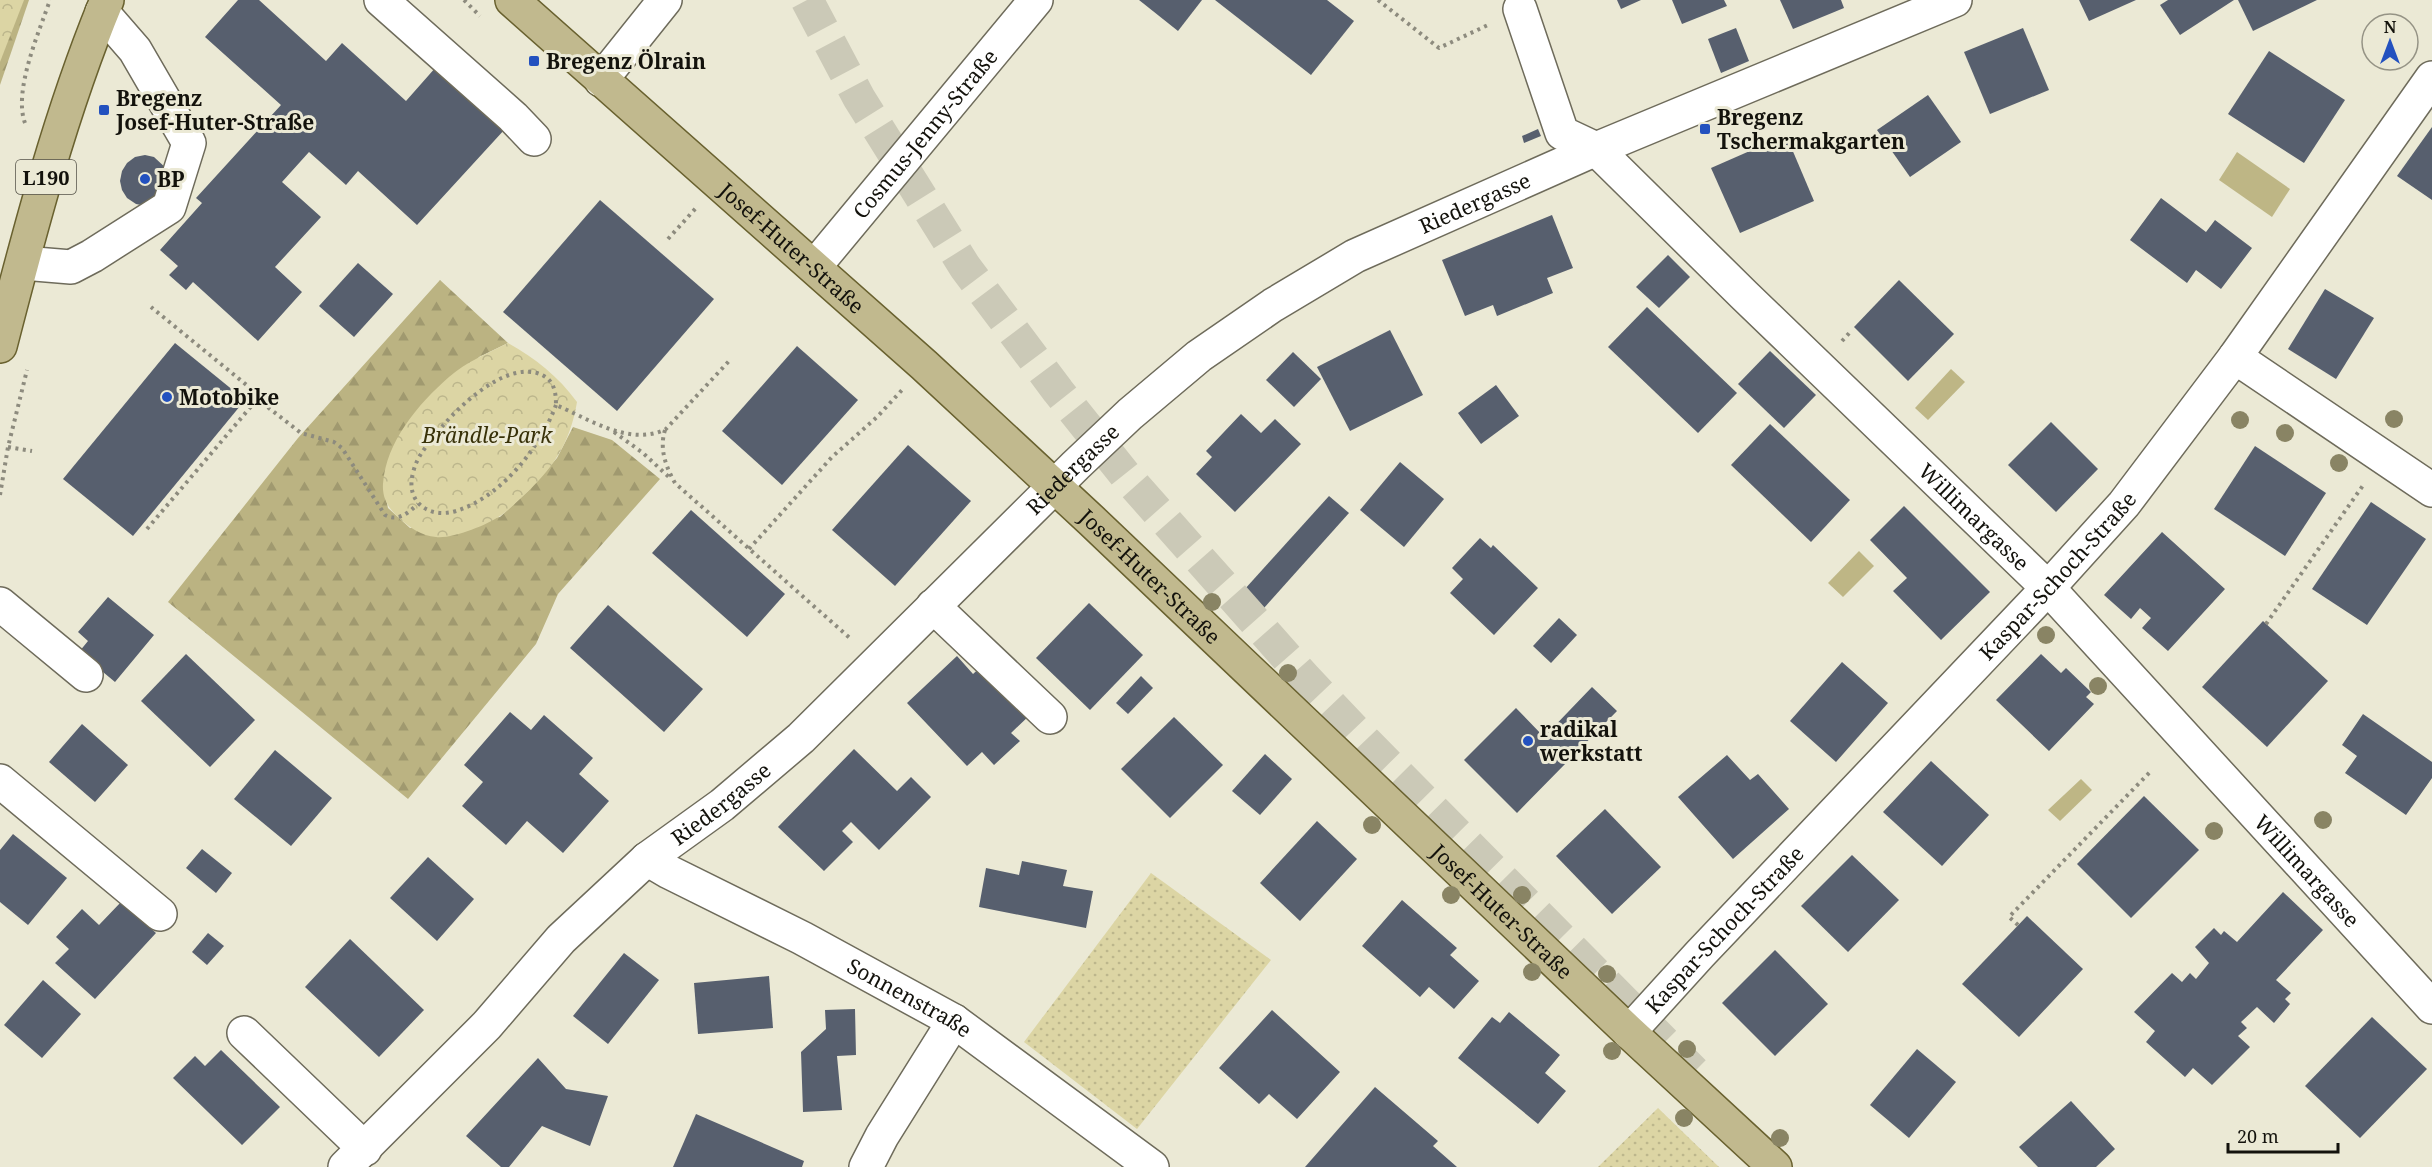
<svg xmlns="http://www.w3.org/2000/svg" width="2432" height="1167" font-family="'Noto Serif',serif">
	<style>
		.grass { fill: url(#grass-dots) }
		.forest { fill: url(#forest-firs) }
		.park { fill: url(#park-crowns) }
		.water { fill: #beb685 }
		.building { fill: #575f6e }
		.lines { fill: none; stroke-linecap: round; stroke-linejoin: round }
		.highway-tunnel { stroke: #cbc9b7; stroke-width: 33; stroke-dasharray: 33 16; stroke-linecap: butt }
		.minor-casing { stroke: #6e6b5b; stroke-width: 36 }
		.major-casing { stroke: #69612f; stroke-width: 36 }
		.path { stroke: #8d8b7e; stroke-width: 4; stroke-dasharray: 3 4.5; stroke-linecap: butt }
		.minor { stroke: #fff; stroke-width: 33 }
		.major { stroke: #c1b98e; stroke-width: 33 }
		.tree { fill: #898464 }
		.poi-dot { fill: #2351bf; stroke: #ebe9d5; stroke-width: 2 }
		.labels { text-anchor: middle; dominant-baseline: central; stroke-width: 6; stroke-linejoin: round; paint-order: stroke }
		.shield { fill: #ebe9d5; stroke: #545248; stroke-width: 1.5 }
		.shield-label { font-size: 20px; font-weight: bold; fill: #13120c }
		.poi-label { font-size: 21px; font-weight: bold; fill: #13120c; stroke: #ebe9d5; text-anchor: start }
		.street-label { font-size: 21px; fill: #13120c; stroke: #ebe9d5 }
		.park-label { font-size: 21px; font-style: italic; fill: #383108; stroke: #ebe9d5 }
	</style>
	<defs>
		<pattern id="grass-dots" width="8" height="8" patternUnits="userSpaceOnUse" patternTransform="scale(1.5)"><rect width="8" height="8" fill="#dcd5a4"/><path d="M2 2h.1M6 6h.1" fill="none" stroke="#bcb68c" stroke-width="1.8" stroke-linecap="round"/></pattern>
		<pattern id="forest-firs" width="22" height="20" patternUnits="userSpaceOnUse" patternTransform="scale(1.5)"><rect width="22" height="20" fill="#bbb382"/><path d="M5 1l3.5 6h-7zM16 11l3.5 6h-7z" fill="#a0996f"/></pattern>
		<pattern id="park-crowns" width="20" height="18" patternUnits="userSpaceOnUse" patternTransform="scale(1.5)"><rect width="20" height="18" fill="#dcd5a4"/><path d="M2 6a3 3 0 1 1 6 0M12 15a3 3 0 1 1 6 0" fill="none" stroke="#bcb68c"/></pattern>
	</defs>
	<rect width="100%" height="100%" fill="#ebe9d5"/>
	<g class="grass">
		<polygon points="1151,873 1271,960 1137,1129 1024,1042"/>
		<polygon points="1658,1108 1719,1167 1598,1167"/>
	</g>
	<g class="forest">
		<polygon points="0,0 29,0 0,85"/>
		<polygon points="440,280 508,343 479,357 383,485 388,508 410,528 500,517 528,491 557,458 573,427 612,440 660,479 558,594 536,644 408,799 168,602 298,438"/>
	</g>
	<g class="park">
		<polygon points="0,0 24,0 0,62"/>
		<path d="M 508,343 C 536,359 558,376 577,402 C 570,444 552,470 521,498 C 514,504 508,511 500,516 C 487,525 452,539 436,537 C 422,536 409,527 400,519 C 389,509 382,499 383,484 C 386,442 418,404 449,377 C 466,362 488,353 508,343 Z"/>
	</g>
	<g class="water">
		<polygon points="2237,152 2290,189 2272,217 2219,180"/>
		<polygon points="1951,369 1965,382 1928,420 1915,408"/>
		<polygon points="1859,551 1874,566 1843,597 1828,583"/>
		<polygon points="2081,779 2092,790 2060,821 2048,810"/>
	</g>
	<g class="building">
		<polygon points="238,0 259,0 326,61 342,43 406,101 436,67 505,129 417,225 358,171 346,185 309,152 282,182 321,217 275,267 302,292 258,341 193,282 186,290 169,275 178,266 160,250 202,203 196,198 281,105 205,37"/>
		<polygon points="1139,0 1202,0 1178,31"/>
		<polygon points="1215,0 1327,0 1354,21 1311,75"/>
		<polygon points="1617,0 1641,0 1621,9"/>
		<polygon points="1672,0 1724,0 1727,6 1682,24"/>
		<polygon points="1780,0 1841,0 1844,8 1793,29"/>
		<polygon points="2079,0 2136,0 2089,21"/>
		<polygon points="2168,0 2234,0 2180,35 2160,5"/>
		<polygon points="2238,0 2317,0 2253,31"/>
		<polygon points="1736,28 1749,61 1721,73 1708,39"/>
		<polygon points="2023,28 2049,90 1990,114 1964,52"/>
		<polygon points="2269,51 2345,100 2304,163 2228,114"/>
		<polygon points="1928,95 1961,142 1910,177 1877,130"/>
		<polygon points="2432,127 2432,200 2397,176"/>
		<polygon points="1538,129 1541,136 1524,143 1522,136"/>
		<polygon points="1786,135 1814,201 1740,233 1711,168"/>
		<polygon points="145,155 154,157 168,170 169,188 146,206 136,204 127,198 122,190 120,181 122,171 127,163 135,157"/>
		<polygon points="2161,198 2206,232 2215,220 2252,248 2221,289 2196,270 2187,283 2130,240"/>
		<polygon points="600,200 714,299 617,411 503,312"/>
		<polygon points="1552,215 1573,268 1547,278 1553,293 1497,316 1493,305 1465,316 1442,260"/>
		<polygon points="1668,255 1690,277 1659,308 1636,287"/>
		<polygon points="358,263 393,294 354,337 319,306"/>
		<polygon points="1899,280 1954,334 1908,381 1854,327"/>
		<polygon points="2325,289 2374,318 2336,379 2288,349"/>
		<polygon points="1647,307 1737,393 1698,433 1608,347"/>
		<polygon points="1390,330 1423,395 1350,431 1317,367"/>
		<polygon points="175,343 245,400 133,536 63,479"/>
		<polygon points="797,346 858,400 782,485 722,431"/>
		<polygon points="1770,351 1816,395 1784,428 1738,384"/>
		<polygon points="1293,352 1321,379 1294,407 1266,380"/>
		<polygon points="1496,385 1519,416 1481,444 1458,413"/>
		<polygon points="1241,414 1261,433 1275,419 1301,444 1235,512 1196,474 1212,457 1206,451"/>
		<polygon points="2051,422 2098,469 2056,512 2008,465"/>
		<polygon points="1770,424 1850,500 1811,542 1731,465"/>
		<polygon points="908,445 971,501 895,586 832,530"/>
		<polygon points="2255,446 2326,493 2285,556 2214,509"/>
		<polygon points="1400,462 1444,499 1404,547 1360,510"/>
		<polygon points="1329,496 1349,513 1264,608 1244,590"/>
		<polygon points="2371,502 2426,539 2367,625 2312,589"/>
		<polygon points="1904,506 1990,592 1941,640 1893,591 1907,578 1870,540"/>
		<polygon points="691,510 785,594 747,637 652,553"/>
		<polygon points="2162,532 2225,589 2168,651 2142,628 2151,618 2140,608 2131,619 2104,595"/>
		<polygon points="1480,538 1491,548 1493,545 1538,588 1494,635 1450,593 1463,579 1452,568"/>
		<polygon points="108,597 154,635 115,682 79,652 88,641 78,632"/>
		<polygon points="1089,603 1143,655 1090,710 1036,658"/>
		<polygon points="608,605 703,689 664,732 570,648"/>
		<polygon points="1559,618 1577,635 1551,663 1533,646"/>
		<polygon points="2263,621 2328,681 2267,747 2202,687"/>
		<polygon points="186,654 255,720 210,767 141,701"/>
		<polygon points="2041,654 2061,673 2066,668 2091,692 2086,697 2094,704 2049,751 1996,700"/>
		<polygon points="957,656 973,674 984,664 1031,714 1011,733 1020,741 994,765 982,752 967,766 907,703"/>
		<polygon points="1842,662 1888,703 1836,762 1790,721"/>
		<polygon points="1141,676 1153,688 1128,714 1116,703"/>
		<polygon points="1592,687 1617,711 1517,813 1464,760 1516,708 1544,737"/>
		<polygon points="510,712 531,730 544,715 593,758 579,774 609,801 563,853 527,821 506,845 462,806 483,782 464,765"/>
		<polygon points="2363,714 2432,762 2432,778 2406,815 2345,773 2357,756 2342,745"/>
		<polygon points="1174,717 1223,765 1170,818 1121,769"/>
		<polygon points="82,724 128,765 95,802 49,762"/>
		<polygon points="854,749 897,791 911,777 931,797 879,850 851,822 842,831 853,842 824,871 778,827"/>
		<polygon points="275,750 332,798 291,846 234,799"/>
		<polygon points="1265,754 1292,779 1260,815 1232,791"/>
		<polygon points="1727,755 1750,780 1758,774 1789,809 1733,859 1678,797"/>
		<polygon points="1931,761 1989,815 1942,866 1883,812"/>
		<polygon points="2144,796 2199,850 2131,918 2077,864"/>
		<polygon points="1605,809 1661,867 1612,914 1556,856"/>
		<polygon points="1317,821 1357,859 1300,921 1260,883"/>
		<polygon points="13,834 67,878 28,925 0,902 0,850"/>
		<polygon points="202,849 232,873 216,893 186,868"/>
		<polygon points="1852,855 1899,900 1848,952 1801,906"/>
		<polygon points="428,857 474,899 437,941 390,898"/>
		<polygon points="1022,861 1067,870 1063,886 1093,891 1086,928 979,907 986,868 1019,875"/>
		<polygon points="2283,892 2323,930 2276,980 2291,993 2285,999 2290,1004 2274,1023 2257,1007 2241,1022 2247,1028 2238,1036 2250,1047 2212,1085 2193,1068 2185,1077 2146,1042 2155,1031 2134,1012 2172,973 2182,982 2190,973 2196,979 2209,963 2195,947 2214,928 2221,935 2224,931 2237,942"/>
		<polygon points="1402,900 1457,948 1450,955 1479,981 1454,1009 1429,987 1420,997 1362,946"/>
		<polygon points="121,902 156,933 95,999 55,963 69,949 56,937 82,909 99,925"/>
		<polygon points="2027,916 2083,969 2019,1037 1962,984"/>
		<polygon points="208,933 224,946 207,965 192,952"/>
		<polygon points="350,939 424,1010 379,1057 305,987"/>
		<polygon points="1775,950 1828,1004 1775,1056 1722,1003"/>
		<polygon points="624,953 659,980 608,1044 573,1016"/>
		<polygon points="769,976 773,1028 698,1034 694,983"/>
		<polygon points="43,980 81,1014 42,1058 4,1025"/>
		<polygon points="855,1009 856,1055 837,1056 842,1110 803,1112 801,1052 826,1029 825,1010"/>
		<polygon points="1272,1010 1340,1072 1297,1119 1269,1094 1259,1104 1219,1068"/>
		<polygon points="1509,1012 1560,1055 1545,1073 1566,1091 1538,1124 1458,1058 1492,1017 1500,1023"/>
		<polygon points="2372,1017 2427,1069 2360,1138 2305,1086"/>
		<polygon points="1917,1049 1956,1082 1909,1138 1870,1105"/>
		<polygon points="221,1050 280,1107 242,1145 173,1078 195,1056 205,1066"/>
		<polygon points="538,1058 566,1089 608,1096 590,1146 542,1126 509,1167 501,1167 466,1136"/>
		<polygon points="1375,1087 1438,1141 1433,1146 1457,1167 1305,1167"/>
		<polygon points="2071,1101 2115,1149 2096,1167 2038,1167 2019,1147"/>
		<polygon points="696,1114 804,1161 802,1167 673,1167"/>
	</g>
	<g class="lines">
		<polyline class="highway-tunnel" points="807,0 859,98 965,267 1058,391 1126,476 1306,679 1366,742 1694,1072"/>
		<defs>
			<g id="minor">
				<polyline points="381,0 513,117 534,139"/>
				<path id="s1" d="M 1520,9 L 1562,133 L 1596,149 L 1744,295 L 2048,588 L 2432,1007"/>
				<polyline points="601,80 665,0"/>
				<polyline points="23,263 71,267 92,256 169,207 189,143 135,50 102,12"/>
				<path id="s2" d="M 815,266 L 1036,0"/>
				<polyline points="2235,357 2432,490"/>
				<polyline points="0,604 86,675"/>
				<polyline points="933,606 1050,717"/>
				<polyline points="0,781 160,914"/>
				<path id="s3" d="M 647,859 L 669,872 L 802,938 L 954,1021 L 1152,1167"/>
				<path id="s4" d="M 1629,1032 L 1700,954 L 2048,588 L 2124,504 L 2235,357 L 2432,78"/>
				<polyline points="244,1033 365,1149"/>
				<path id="s5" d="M 345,1167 L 487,1025 L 561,939 L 647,859 L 722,805 L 801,738 L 1076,465 L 1130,414 L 1199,356 L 1273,305 L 1355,256 L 1596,149 L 1955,0"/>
				<polyline points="866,1167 882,1136 954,1021"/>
			</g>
			<g id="major">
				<path id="s6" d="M 512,0 L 924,365 L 1092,521 L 1629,1032 L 1775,1167"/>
				<path d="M 0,346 C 30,230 61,111 107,0"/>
			</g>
		</defs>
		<use href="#minor" class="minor-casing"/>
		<use href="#major" class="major-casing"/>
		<g class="path">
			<polyline points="464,0 480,16"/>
			<polyline points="1378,0 1439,48 1488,25"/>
			<path d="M 25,123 C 13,91 39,32 50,0"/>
			<polyline points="668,239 696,208"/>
			<polyline points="1842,341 1852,330"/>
			<path d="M 256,398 L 301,433 L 334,442 L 342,448 L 385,515 C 398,522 408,513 418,504"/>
			<path d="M 556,405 C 540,448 501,497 456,511 C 429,519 405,502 413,473 C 416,459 424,449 433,438 C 452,412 501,363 537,373 C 553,378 556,389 556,405 C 589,419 630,447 666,429 L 730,360"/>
			<path d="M 665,430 C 659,449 666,467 675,483 L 852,640"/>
			<polyline points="614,432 643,453 671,479"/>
			<polyline points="8,447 32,451"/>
			<polyline points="0,495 8,447 27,370"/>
			<path d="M 147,529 L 254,403 C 257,395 255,392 249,387 L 151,307"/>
			<polyline points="749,549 832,457 877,417 902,390"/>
			<polyline points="2266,624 2364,484"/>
			<polyline points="2018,925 2009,917 2151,771"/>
		</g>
		<use href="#minor" class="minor"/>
		<use href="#major" class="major"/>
	</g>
	<g class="tree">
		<circle cx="2394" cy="419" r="9"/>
		<circle cx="2240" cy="420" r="9"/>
		<circle cx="2285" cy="433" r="9"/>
		<circle cx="2339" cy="463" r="9"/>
		<circle cx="1212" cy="602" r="9"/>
		<circle cx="2046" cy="635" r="9"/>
		<circle cx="1288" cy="673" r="9"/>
		<circle cx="2098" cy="686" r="9"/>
		<circle cx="2323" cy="820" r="9"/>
		<circle cx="1372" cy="825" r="9"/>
		<circle cx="2214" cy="831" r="9"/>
		<circle cx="1451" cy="895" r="9"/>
		<circle cx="1522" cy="895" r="9"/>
		<circle cx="1532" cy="972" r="9"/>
		<circle cx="1607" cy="974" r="9"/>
		<circle cx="1687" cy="1049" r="9"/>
		<circle cx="1612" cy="1051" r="9"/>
		<circle cx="1684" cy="1118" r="9"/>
		<circle cx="1780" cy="1138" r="9"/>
	</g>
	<g class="poi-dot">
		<rect x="528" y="55" width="12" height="12" rx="3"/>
		<rect x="98" y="104" width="12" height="12" rx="3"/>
		<rect x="1699" y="123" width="12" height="12" rx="3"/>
		<circle cx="145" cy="179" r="6"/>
		<circle cx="167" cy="397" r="6"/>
		<circle cx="1528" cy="741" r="6"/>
	</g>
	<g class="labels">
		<rect class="shield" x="16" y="160" width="60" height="34" rx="4.5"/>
		<g class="shield-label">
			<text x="46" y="177">L190</text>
		</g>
		<g class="poi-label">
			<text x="546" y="61">Bregenz Ölrain</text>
			<text x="116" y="98">Bregenz<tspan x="116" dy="24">Josef-Huter-Straße</tspan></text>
			<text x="1717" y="117">Bregenz<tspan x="1717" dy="24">Tschermakgarten</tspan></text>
			<text x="157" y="179">BP</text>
			<text x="179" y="397">Motobike</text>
			<text x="1540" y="729">radikal<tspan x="1540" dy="24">werkstatt</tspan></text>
		</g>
		<g class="street-label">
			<text stroke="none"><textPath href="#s2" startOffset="172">Cosmus-Jenny-Straße</textPath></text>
			<text stroke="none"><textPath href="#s5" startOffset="1496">Riedergasse</textPath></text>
			<text stroke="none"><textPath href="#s6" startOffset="374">Josef-Huter-Straße</textPath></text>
			<text stroke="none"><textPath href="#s5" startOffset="1010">Riedergasse</textPath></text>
			<text stroke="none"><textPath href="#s1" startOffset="696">Willimargasse</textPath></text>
			<text stroke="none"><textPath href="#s6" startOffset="860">Josef-Huter-Straße</textPath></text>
			<text stroke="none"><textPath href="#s4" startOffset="626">Kaspar-Schoch-Straße</textPath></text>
			<text stroke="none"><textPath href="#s5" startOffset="524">Riedergasse</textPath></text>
			<text stroke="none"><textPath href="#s1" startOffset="1182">Willimargasse</textPath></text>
			<text stroke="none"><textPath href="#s6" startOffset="1346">Josef-Huter-Straße</textPath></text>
			<text stroke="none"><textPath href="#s4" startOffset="140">Kaspar-Schoch-Straße</textPath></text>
			<text stroke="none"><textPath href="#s3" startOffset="297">Sonnenstraße</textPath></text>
		</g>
		<g class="park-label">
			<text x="487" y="435">Brändle-Park</text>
		</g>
	</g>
	<g transform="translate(2390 42)"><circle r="28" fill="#ebe9d5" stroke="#959385" stroke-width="1.5"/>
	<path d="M0-4.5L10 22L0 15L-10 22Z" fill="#2351bf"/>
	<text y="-9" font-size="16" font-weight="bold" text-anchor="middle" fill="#13120c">N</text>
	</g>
	<path d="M2228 1143v9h110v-9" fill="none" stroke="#13120c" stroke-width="3"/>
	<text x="2237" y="1143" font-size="18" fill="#13120c" stroke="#ebe9d5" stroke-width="4.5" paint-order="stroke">20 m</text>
</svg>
